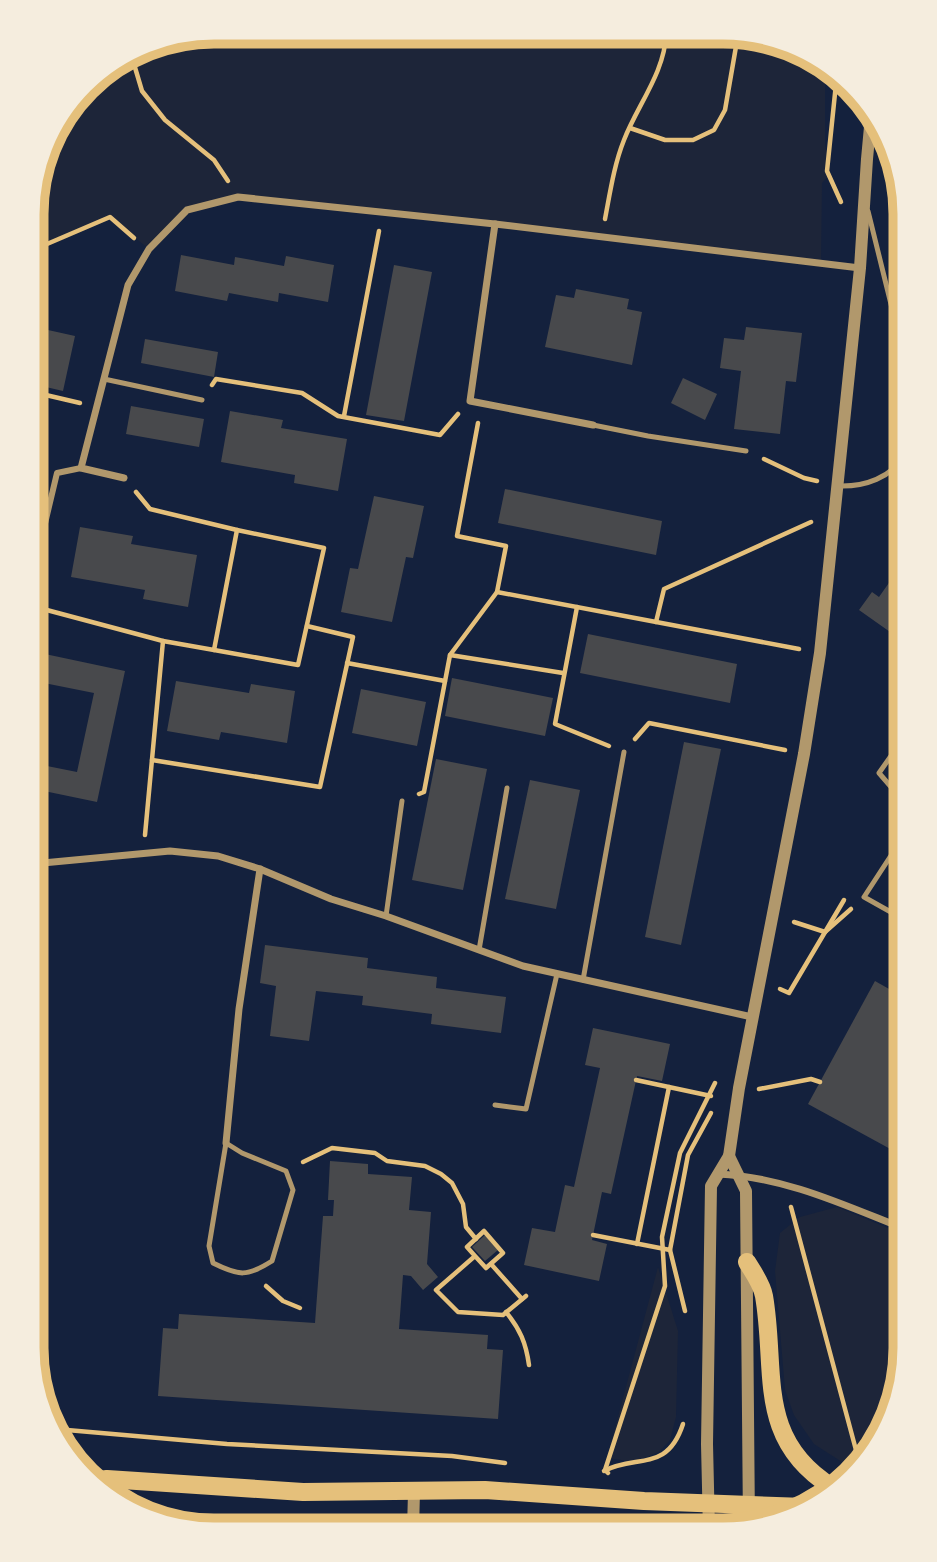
<svg xmlns="http://www.w3.org/2000/svg" width="937" height="1562" font-family="Helvetica,sans-serif">
	<style>
		.green { fill: #1d2539 }
		.building { fill: #48494c }
		.lines { fill: none; stroke-linecap: round; stroke-linejoin: round }
		.path { stroke: #e5c07b; stroke-width: 4.5 }
		.service { stroke: #b1986c; stroke-width: 5 }
		.pedestrian { stroke: #b1986c; stroke-width: 6 }
		.minor { stroke: #b1986c; stroke-width: 7 }
		.tertiary { stroke: #b1986c; stroke-width: 12 }
		.primary { stroke: #e5c07b; stroke-width: 18 }
		.rim { fill: none; stroke: #e5c07b; stroke-width: 9 }
	</style>
	<rect width="100%" height="100%" fill="#14213d"/>
	<g class="green">
		<polygon points="214,32 758,35 825,67 825,143 830,174 822,183 821,264 238,197 187,210 149,249 109,217 33,250 33,190 50,133 93,77 144,45"/>
		<polygon points="837,1207 905,1235 905,1361 868,1459 862,1463 842,1462 814,1444 794,1415 785,1390 775,1271 780,1233 800,1217"/>
		<polygon points="658,1267 678,1331 676,1417 670,1440 659,1452 635,1462 607,1458"/>
	</g>
	<g class="building">
		<polygon points="181,255 234,265 235,257 284,266 286,256 334,265 328,302 279,293 278,302 229,293 227,301 175,291"/>
		<polygon points="394,265 432,272 404,421 366,415"/>
		<polygon points="576,289 629,299 627,309 642,312 632,365 545,347 556,295 574,298"/>
		<polygon points="746,327 802,333 796,382 786,381 780,434 734,429 741,371 720,368 724,338 744,340"/>
		<polygon points="48,330 75,336 63,391 33,384 33,354 42,356"/>
		<polygon points="145,339 218,352 214,377 141,363"/>
		<polygon points="683,378 717,394 705,420 671,403"/>
		<polygon points="131,406 204,419 199,447 126,434"/>
		<polygon points="230,411 283,420 281,428 347,439 338,491 294,483 295,475 221,462"/>
		<polygon points="505,489 662,521 656,555 498,523"/>
		<polygon points="374,496 424,506 413,558 406,557 392,622 341,612 350,568 358,569"/>
		<polygon points="80,527 133,536 131,544 197,555 188,607 143,599 145,590 71,577"/>
		<polygon points="905,560 905,632 900,639 859,610 872,592 879,597"/>
		<polygon points="588,634 737,664 730,703 580,673"/>
		<polygon points="45,654 125,671 97,802 44,791 39,819 32,818 32,763 77,772 94,693 39,682"/>
		<polygon points="452,678 553,698 545,736 445,716"/>
		<polygon points="176,681 249,693 251,684 295,691 287,743 221,732 219,740 167,731"/>
		<polygon points="361,689 426,702 417,746 352,733"/>
		<polygon points="684,742 721,749 681,945 645,937"/>
		<polygon points="436,759 487,769 463,890 412,880"/>
		<polygon points="530,780 580,790 556,909 505,899"/>
		<polygon points="265,945 368,958 367,968 437,977 436,988 506,997 501,1033 431,1024 432,1014 362,1005 363,996 316,991 309,1041 270,1036 276,986 260,983"/>
		<polygon points="875,981 905,998 905,1157 808,1104"/>
		<polygon points="593,1028 670,1044 662,1081 637,1076 611,1194 602,1192 592,1240 607,1244 599,1281 524,1265 532,1228 555,1232 565,1185 574,1187 600,1068 585,1065"/>
		<polygon points="330,1161 368,1164 368,1174 412,1177 409,1210 431,1212 427,1264 438,1277 423,1290 411,1276 403,1275 399,1329 488,1335 487,1349 503,1350 498,1419 158,1396 163,1328 178,1329 179,1314 315,1323 323,1216 333,1216 334,1200 328,1200"/>
		<polygon points="485,1235 498,1250 485,1261 472,1247"/>
	</g>
	<g class="lines">
		<g class="path">
			<polyline points="736,47 764,38"/>
			<polyline points="131,54 142,91 165,120 214,160 228,181"/>
			<polyline points="837,74 827,171 841,202"/>
			<polyline points="630,128 665,140 693,140 714,130 725,110 738,35"/>
			<path d="M 605,219 C 610,193 614,165 624,140 C 637,106 665,72 666,34"/>
			<polyline points="33,250 110,217 134,238"/>
			<polyline points="212,385 216,379 302,393 338,416 440,435 458,414"/>
			<polyline points="33,392 80,403"/>
			<polyline points="344,416 379,231"/>
			<polyline points="478,423 457,536 506,546 497,592"/>
			<polyline points="764,459 804,478 817,481"/>
			<polyline points="136,492 150,509 237,530 214,650 163,641 145,835"/>
			<polyline points="32,599 43,609 163,641"/>
			<polyline points="577,607 555,724 609,746"/>
			<polyline points="656,622 664,589 811,522"/>
			<polyline points="214,650 298,665 324,548 237,530"/>
			<polyline points="450,655 563,673"/>
			<polyline points="347,663 445,681"/>
			<polyline points="32,684 43,609"/>
			<polyline points="635,739 649,723 785,750"/>
			<polyline points="152,760 320,787 353,637 307,626"/>
			<polyline points="419,794 424,792 450,655 497,592 799,649"/>
			<polyline points="794,922 825,932 851,909"/>
			<polyline points="780,989 789,993 844,900"/>
			<polyline points="636,1080 711,1096"/>
			<polyline points="759,1089 811,1079 820,1082"/>
			<polyline points="303,1162 332,1148 375,1153 387,1161 425,1166 441,1174 452,1183 463,1204 466,1227 476,1239"/>
			<polyline points="791,1207 860,1465"/>
			<polyline points="593,1235 670,1250 688,1155 711,1113"/>
			<polyline points="637,1244 669,1087"/>
			<polyline points="670,1250 685,1311"/>
			<polyline points="475,1256 467,1247 484,1231 503,1253 486,1268 475,1256 436,1290 458,1312 503,1315 526,1296"/>
			<polyline points="491,1264 522,1299"/>
			<polyline points="266,1286 283,1301 300,1308"/>
			<path d="M 506,1312 C 520,1329 526,1343 529,1365"/>
			<polyline points="50,1424 67,1430 227,1444 452,1456 505,1463"/>
			<path d="M 604,1471 C 636,1454 667,1473 683,1424"/>
			<polyline points="608,1473 605,1470 665,1286 662,1237 680,1153 715,1083"/>
		</g>
		<g class="service">
			<polyline points="868,211 905,361"/>
			<polyline points="104,379 202,400"/>
			<polyline points="593,425 648,436 746,451"/>
			<path d="M 838,486 C 864,487 892,478 905,454"/>
			<polyline points="905,803 879,773 905,736"/>
			<polyline points="386,916 402,801"/>
			<polyline points="905,920 864,897 905,834"/>
			<polyline points="479,950 507,788"/>
			<polyline points="583,980 624,752"/>
			<polyline points="495,1105 526,1109 557,974"/>
			<path d="M 226,1143 L 242,1153 L 286,1171 L 293,1190 L 272,1261 C 247,1277 239,1276 213,1263 L 209,1246 Z"/>
		</g>
		<polyline class="pedestrian" points="33,574 57,473 81,468"/>
		<g class="minor">
			<polyline points="495,224 470,401 593,425"/>
			<polyline points="124,478 81,468 128,285 149,249 187,210 238,197 495,224 860,268"/>
			<polyline points="32,864 170,851 218,856 260,869 331,899 386,916 523,966 752,1017"/>
			<polyline points="226,1143 239,1009 260,869"/>
			<path d="M 718,1174 C 785,1177 844,1205 905,1229"/>
		</g>
		<g class="tertiary">
			<polyline points="729,1156 746,1191 749,1525"/>
			<polyline points="413,1530 414,1492"/>
			<polyline points="709,1530 707,1444 711,1186 729,1156 739,1088 804,754 820,653 860,268 867,159 871,116"/>
		</g>
		<g class="primary">
			<path d="M 747,1262 C 753,1272 762,1284 764,1296 C 777,1371 755,1439 832,1487"/>
			<polyline points="93,1481 107,1479 303,1492 485,1490 644,1501 805,1507"/>
			<polyline points="170,1521 274,1529"/>
		</g>
	</g>
	<path d="M0 0H937V1562H0ZM214 44H723A170 170 0 0 1 893 214V1348A170 170 0 0 1 723 1518H214A170 170 0 0 1 44 1348V214A170 170 0 0 1 214 44Z" fill="#f5edde" fill-rule="evenodd"/>
	<path class="rim" d="M214 44H723A170 170 0 0 1 893 214V1348A170 170 0 0 1 723 1518H214A170 170 0 0 1 44 1348V214A170 170 0 0 1 214 44Z"/>
</svg>
